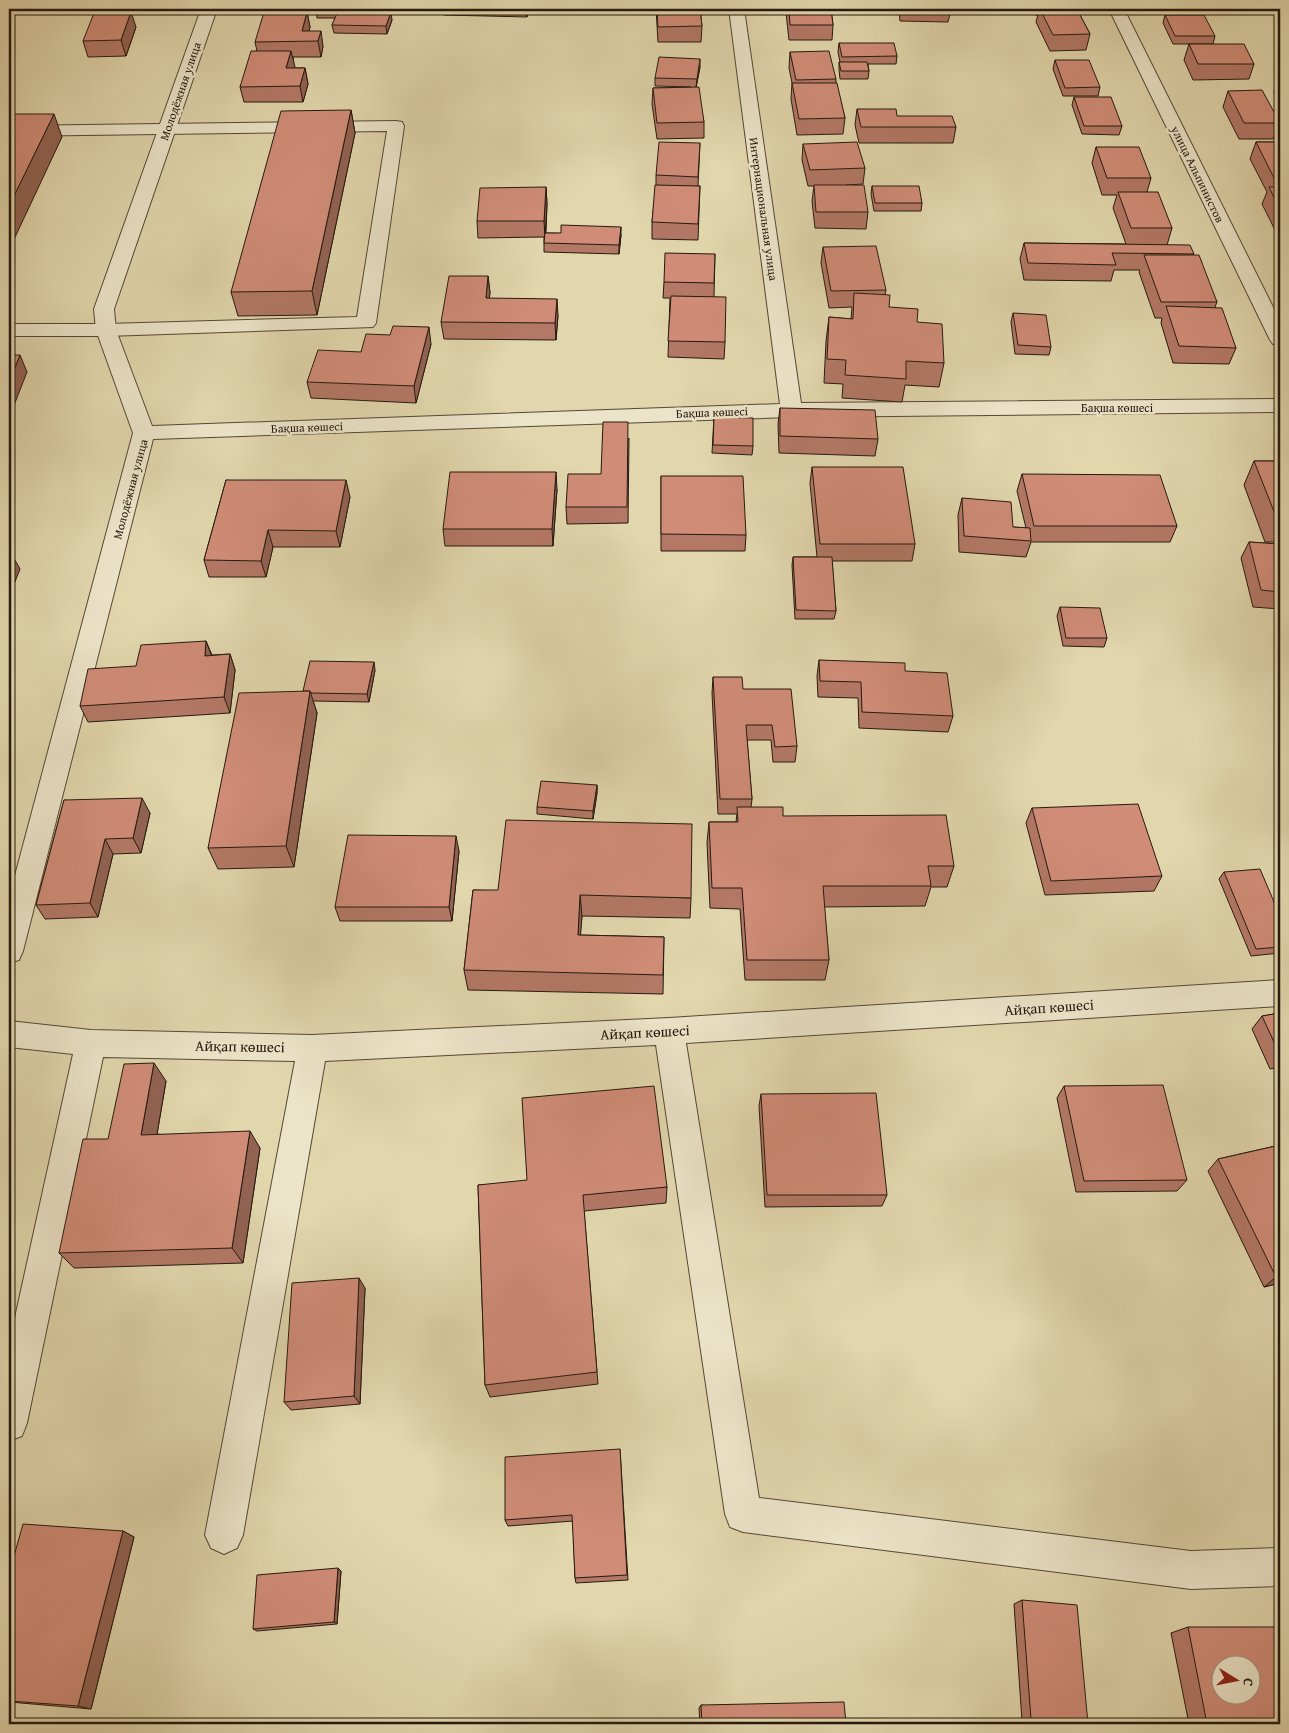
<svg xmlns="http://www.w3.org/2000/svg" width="1289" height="1733" font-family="'Gentium Book Plus',serif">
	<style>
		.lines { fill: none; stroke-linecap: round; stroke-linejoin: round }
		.lane-casing { stroke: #544836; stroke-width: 2 }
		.street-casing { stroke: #544836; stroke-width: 2 }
		.lane { fill: #ece4c9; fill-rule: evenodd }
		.street { fill: #ece4c9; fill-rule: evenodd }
		.wall { fill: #b37866; stroke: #25190f }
		.shaded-wall { fill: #926253; stroke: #25190f }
		.building { fill: #d08c77; stroke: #25190f; fill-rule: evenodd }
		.labels { text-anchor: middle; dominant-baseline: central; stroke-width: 5; stroke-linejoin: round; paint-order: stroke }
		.far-street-label { font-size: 12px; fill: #25190f; stroke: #ece4c9 }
		.street-label { font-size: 15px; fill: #25190f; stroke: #ece4c9 }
	</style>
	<rect width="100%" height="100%" fill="#e1d6ac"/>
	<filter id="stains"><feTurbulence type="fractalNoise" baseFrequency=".004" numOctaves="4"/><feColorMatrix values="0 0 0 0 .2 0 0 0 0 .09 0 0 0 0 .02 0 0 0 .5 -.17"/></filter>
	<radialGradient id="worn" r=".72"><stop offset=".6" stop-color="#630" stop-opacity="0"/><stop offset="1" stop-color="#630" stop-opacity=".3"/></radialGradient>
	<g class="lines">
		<defs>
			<polygon id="lane" points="396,121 402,122 404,126 376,323 373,327 106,336 9,336 9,324 106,324 357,317 387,131 9,136 9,126"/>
			<g id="street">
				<polygon points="201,9 217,9 114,309 116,330 152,426 780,404 729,9 744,9 801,403 1280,399 1280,412 791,417 153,439 23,951 19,960 9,963 9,898 133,433 96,330 94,309"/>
				<polygon points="1109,9 1124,9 1280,321 1280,346 1273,344 1270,340"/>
				<polygon points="1280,980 1280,1006 686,1043 759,1498 1191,1551 1280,1548 1280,1586 1191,1589 743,1532 730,1527 725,1514 656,1045 325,1061 243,1535 237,1548 224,1554 211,1548 205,1535 295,1061 103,1057 27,1423 22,1436 9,1441 9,1345 73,1054 9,1047 9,1021 91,1030 312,1035 669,1018"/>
			</g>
		</defs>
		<use href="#lane" class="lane-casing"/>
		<use href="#street" class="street-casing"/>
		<use href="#lane" class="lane"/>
		<use href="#street" class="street"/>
	</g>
	<g class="wall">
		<polygon points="316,9 373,9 365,9 364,11 392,20 387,34 334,33 332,25 335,18 317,18"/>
		<polygon points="443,9 529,9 527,17 444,15"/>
		<polygon points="656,9 700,9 702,26 701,42 658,42"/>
		<polygon points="783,9 831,9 833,25 832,40 789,40 786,13 787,9"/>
		<polygon points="899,9 949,9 950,14 948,22 900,21"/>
		<polygon points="1032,9 1077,9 1090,34 1086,50 1050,51 1036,22 1038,15 1035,15"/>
		<polygon points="1158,9 1210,9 1209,11 1160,12"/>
		<polygon points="307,12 310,27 309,31 323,46 321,57 293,57 294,68 305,68 308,84 303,102 244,102 240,87 257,51 255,42"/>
		<polygon points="1165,15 1215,36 1213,44 1173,44 1163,23"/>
		<polygon points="136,27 126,56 88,57 83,41"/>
		<polygon points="839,43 897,56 896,64 868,64 869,71 868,79 840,79 839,70 839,62 840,62 838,52"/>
		<polygon points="1189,44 1254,64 1249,79 1193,80 1184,60"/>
		<polygon points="790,52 836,79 836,83 845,118 843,134 797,135 791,99 792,83 789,68"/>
		<polygon points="1055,60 1100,87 1098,96 1063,96 1053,69"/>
		<polygon points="700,67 696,87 704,122 704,138 657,139 652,104 653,88 691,87 655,86 655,78"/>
		<polygon points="1280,76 1280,109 1274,92"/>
		<polygon points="1228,91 1280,123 1273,139 1239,139 1223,107"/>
		<polygon points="1074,97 1122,126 1119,135 1082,134 1072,105"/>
		<polygon points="857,109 956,127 953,143 859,143 855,125"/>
		<polygon points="351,110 355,133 317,315 238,316 231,292"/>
		<polygon points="1256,142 1280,142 1280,240 1262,204 1267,192 1250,159"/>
		<polygon points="700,143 698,186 700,186 698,240 652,239 652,222 656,185 656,175"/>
		<polygon points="803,144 865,168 863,184 846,185 868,212 866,229 815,228 812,201 814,186 808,186 802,160"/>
		<polygon points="1096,147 1151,178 1147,192 1172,228 1167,245 1194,254 1193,255 1217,302 1215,307 1236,348 1229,364 1173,363 1161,323 1162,318 1155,318 1139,272 1140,270 1114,270 1111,281 1024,280 1020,259 1024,243 1126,244 1113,208 1117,195 1102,195 1092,163"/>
		<polygon points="872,186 922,203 921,211 874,211 871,194"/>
		<polygon points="546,187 547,204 546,233 621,235 619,254 544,252 544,237 478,238 477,221"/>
		<polygon points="823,247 886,290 885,295 889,307 917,322 944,363 939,387 905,385 902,402 842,398 843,384 824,383 826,341 829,317 851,319 852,307 829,308 821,263"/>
		<polygon points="715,254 714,297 725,342 724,359 668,357 670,298 663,298 664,282"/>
		<polygon points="488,276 490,293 489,298 558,315 556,340 444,339 441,322"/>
		<polygon points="1013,313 1051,347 1049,355 1015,354 1011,322"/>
		<polygon points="431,344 416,403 311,398 307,382 361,352"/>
		<polygon points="780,408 878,439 875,456 779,453 778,424"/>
		<polygon points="714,417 753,446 752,455 712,453"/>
		<polygon points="629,438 628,523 567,524 566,507 601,474"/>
		<polygon points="1254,461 1280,461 1280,542 1265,542 1244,485"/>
		<polygon points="812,467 915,544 912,561 832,561 836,611 834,619 795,619 792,565 793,557 817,557 810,483"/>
		<polygon points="1022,474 1177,526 1170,542 1031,542 1026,557 959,552 958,515 962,498 1013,527 1026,528 1017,491"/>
		<polygon points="661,476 746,535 745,551 661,551"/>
		<polygon points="226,480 350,497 340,547 273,547 266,577 209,577 204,560"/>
		<polygon points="557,489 553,546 445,546 443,529"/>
		<polygon points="1249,542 1280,544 1280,609 1253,607 1241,558"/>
		<polygon points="1060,607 1107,638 1104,647 1063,646 1057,616"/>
		<polygon points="206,641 212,655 230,654 235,670 230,713 88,722 80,706 136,666"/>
		<polygon points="819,660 905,671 953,716 948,732 859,728 858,698 818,697 817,676"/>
		<polygon points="375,670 369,702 313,701 317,713 294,867 218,869 208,848 303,691"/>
		<polygon points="713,677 743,689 797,746 795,762 773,762 771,740 747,740 752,799 751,807 954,866 947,887 931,887 925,906 824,907 829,960 825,980 745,980 740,909 710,908 707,843 709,822 736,822 737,814 718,814 712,693"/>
		<polygon points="597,785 597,793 593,819 537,814 537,807"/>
		<polygon points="64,800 150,813 141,853 113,854 98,917 45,919 36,905"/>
		<polygon points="1032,808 1162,876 1154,891 1045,895 1026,823"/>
		<polygon points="459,851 452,921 340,921 335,907"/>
		<polygon points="1224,872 1280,916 1280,953 1251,956 1219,879"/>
		<polygon points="473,890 691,898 690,918 582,916 580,935 664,937 663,994 468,990 464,970"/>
		<polygon points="1280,1013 1280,1067 1270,1069 1252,1029 1262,1016"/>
		<polygon points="166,1081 157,1134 260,1148 243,1263 74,1268 59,1253 108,1139"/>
		<polygon points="1064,1086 1187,1180 1177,1191 1076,1192 1057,1098"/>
		<polygon points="761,1094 887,1195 882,1206 765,1207 759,1106"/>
		<polygon points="1280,1145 1280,1283 1264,1287 1208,1171 1218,1159"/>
		<polygon points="478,1185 667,1187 666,1203 584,1211 598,1384 490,1397 485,1385"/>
		<polygon points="365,1288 360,1404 291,1410 284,1402"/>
		<polygon points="620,1449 628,1580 576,1583 575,1578 573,1521 508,1526 505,1520"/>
		<polygon points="123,1531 134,1537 91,1709 9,1702 9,1574"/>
		<polygon points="338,1568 341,1571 337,1624 257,1631 253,1629"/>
		<polygon points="1022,1600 1088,1724 1059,1724 1022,1721 1014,1604"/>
		<polygon points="1188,1627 1280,1724 1189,1724 1171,1633"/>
		<polygon points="701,1705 846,1724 700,1724 699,1708"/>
	</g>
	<g class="shaded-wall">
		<polygon points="526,9 529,9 527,17"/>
		<polygon points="131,12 136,27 126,56 121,40"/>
		<polygon points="307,12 310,27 306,41 302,31"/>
		<polygon points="391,12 392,20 387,34 386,26"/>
		<polygon points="321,31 323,46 321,57 318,41"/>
		<polygon points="291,51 295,67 290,84 286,68"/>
		<polygon points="700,59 700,67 696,88 697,79"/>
		<polygon points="305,68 308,84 303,102 300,86"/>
		<polygon points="351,110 355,133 317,315 312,291"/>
		<polygon points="54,114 62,137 9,250 9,206"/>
		<polygon points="546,187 547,204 545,237 544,221"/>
		<polygon points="621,227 621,235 619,254 619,245"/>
		<polygon points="488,276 490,293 487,315 486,298"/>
		<polygon points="557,299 558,315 556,340 555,323"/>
		<polygon points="429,327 431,344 416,403 414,386"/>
		<polygon points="20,355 27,372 9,418 9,382"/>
		<polygon points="556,472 557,489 553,546 552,529"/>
		<polygon points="346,480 350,497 340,547 336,531"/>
		<polygon points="268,530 273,547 266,577 261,561"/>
		<polygon points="11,553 20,569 9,597 9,559"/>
		<polygon points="206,641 212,657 205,656"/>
		<polygon points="230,654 235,670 230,713 224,697"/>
		<polygon points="374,662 375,670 369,702 367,694"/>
		<polygon points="310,691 317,713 294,867 286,846"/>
		<polygon points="597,785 597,793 593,819 593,811"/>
		<polygon points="142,798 150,813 141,853 133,838"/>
		<polygon points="456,836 459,851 452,921 449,907"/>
		<polygon points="105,839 113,854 98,917 90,903"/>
		<polygon points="580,895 582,916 579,955 578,935"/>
		<polygon points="154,1063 166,1081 154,1152 141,1135"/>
		<polygon points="250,1131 260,1148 243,1263 232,1248"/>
		<polygon points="1280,1276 1280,1283 1264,1287 1276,1277"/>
		<polygon points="359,1278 365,1288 360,1404 354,1396"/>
		<polygon points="123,1531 134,1537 91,1709 78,1706"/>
		<polygon points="338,1568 341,1571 337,1624 334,1622"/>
	</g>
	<g class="building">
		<polygon points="316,9 362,9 316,10"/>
		<polygon points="657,9 700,9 702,26 658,27"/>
		<polygon points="789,9 831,9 833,25 790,25"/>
		<polygon points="901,9 949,9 950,14 902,13"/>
		<polygon points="1040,9 1077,9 1090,34 1053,35"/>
		<polygon points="338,11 391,12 386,26 332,25"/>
		<polygon points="131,12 121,40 83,41 94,13"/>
		<polygon points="264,12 307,12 302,31 321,31 318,41 255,42"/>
		<polygon points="1165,15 1204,15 1215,36 1175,36"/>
		<polygon points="839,43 894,43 897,56 842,57"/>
		<polygon points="1189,44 1244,44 1254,64 1198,64"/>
		<polygon points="251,51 291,51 286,68 305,68 300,86 240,87"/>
		<polygon points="829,51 836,79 796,80 790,52"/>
		<polygon points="659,57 700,59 697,79 655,78"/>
		<polygon points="1055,60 1089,60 1100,87 1065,88"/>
		<polygon points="839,62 867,62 869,71 841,71"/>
		<polygon points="792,83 837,83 845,118 799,119"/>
		<polygon points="699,87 704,122 657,123 653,88"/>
		<polygon points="1262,90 1280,123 1244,123 1228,91"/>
		<polygon points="1074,97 1111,97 1122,126 1084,126"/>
		<polygon points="857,109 896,109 897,116 952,116 956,127 861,127"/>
		<polygon points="351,110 312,291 231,292 281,111"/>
		<polygon points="9,114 54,114 9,206"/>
		<polygon points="659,142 700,143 698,177 656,175"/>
		<polygon points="857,142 865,168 810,170 803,144"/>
		<polygon points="1256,142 1280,142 1280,180 1275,180"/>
		<polygon points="1096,147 1139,147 1151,178 1107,178"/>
		<polygon points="655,185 700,186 698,224 652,222"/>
		<polygon points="814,185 864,185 868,212 816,212"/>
		<polygon points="872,186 919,186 922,203 875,203"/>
		<polygon points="546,187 544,221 477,221 480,188"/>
		<polygon points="1269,187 1280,187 1280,210"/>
		<polygon points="1118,192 1158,192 1172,228 1131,228"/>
		<polygon points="561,225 621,227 619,245 544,243 545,233 561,233"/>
		<polygon points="1024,243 1190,245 1194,254 1112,253 1116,265 1028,263"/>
		<polygon points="876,246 886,290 831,291 823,247"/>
		<polygon points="665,253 715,254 714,283 664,282"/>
		<polygon points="1144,255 1199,255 1217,302 1161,302"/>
		<polygon points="449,276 488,276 486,298 557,299 555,323 441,322"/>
		<polygon points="854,293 890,295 889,307 918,309 917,322 942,324 944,363 906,361 906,379 845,375 846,360 827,359 829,317 853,319"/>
		<polygon points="671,296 726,297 725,342 668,341"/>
		<polygon points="1166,306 1222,308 1236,348 1179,346"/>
		<polygon points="1013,313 1046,315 1051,347 1018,345"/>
		<polygon points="393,326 429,327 414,386 307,382 318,350 361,352 366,334 390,335"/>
		<polygon points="9,355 20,355 9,382"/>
		<polygon points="780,408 875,410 878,439 780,436"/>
		<polygon points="714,417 753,418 753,446 713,445"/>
		<polygon points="603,422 628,422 627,507 566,507 568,474 601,474"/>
		<polygon points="1254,461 1280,461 1280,519 1277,519"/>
		<polygon points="812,467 903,467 915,544 820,544"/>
		<polygon points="450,472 556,472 552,529 443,529"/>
		<polygon points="1022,474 1160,475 1177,526 1034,526"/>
		<polygon points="661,476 743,476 746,535 661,534"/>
		<polygon points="226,480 346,480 336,531 268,530 261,561 204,560"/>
		<polygon points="962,498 1011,502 1013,527 1030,528 1031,541 964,536"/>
		<polygon points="1249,542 1280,544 1280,592 1261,590"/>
		<polygon points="9,553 11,553 9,559"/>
		<polygon points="793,557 832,557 836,611 796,610"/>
		<polygon points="1060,607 1100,608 1107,638 1066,638"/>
		<polygon points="206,641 205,656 230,654 224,697 80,706 88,669 136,666 141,645"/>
		<polygon points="819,660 905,663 905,671 947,673 953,716 862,712 861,682 820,681"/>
		<polygon points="310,661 374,662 367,694 311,693 310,691 303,691"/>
		<polygon points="713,677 742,677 743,689 791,689 797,746 775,747 772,725 746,725 752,799 720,799"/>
		<polygon points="310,691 286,846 208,848 239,693"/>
		<polygon points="541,781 597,785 593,811 537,807"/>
		<polygon points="142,798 133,838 105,839 90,903 36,905 64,800"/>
		<polygon points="1138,804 1162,876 1051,881 1032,808"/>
		<polygon points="737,807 783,807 783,816 946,815 954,866 928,866 931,886 823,886 829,960 747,960 742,888 712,888 709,822 738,822"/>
		<polygon points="506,820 692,824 691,898 580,895 578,935 664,937 663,975 464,970 473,890 498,890"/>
		<polygon points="348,835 456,836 449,907 335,907"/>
		<polygon points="1260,869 1280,916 1280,947 1256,949 1224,872"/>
		<polygon points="1280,1013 1280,1055 1262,1016"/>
		<polygon points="154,1063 141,1135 250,1131 232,1248 59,1253 83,1139 108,1139 124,1064"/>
		<polygon points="1163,1085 1187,1180 1084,1181 1064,1086"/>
		<polygon points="654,1086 667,1187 583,1195 597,1372 485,1385 478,1185 527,1180 522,1098"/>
		<polygon points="876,1093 887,1195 767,1195 761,1094"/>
		<polygon points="1280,1145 1280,1276 1276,1277 1218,1159"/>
		<polygon points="359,1278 354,1396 284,1402 292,1283"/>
		<polygon points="620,1449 627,1575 575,1578 572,1515 505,1520 505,1457"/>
		<polygon points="23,1524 123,1531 78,1706 9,1701 9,1574"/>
		<polygon points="338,1568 334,1622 253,1629 257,1575"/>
		<polygon points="1022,1600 1077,1605 1088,1724 1031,1719"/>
		<path d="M 1188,1627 L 1280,1627 L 1280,1724 L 1207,1724 ZM 1222,1666 L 1252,1666 L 1252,1696 L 1222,1696 Z"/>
		<polygon points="844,1702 846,1724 702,1724 701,1705"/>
	</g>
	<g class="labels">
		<g class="far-street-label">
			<text transform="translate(180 91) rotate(-71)">Молодёжная улица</text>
			<text transform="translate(1198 174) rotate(64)">улица Альпинистов</text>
			<text transform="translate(764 209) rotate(82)">Интернациональная улица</text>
			<text x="1117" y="407">Бақша көшесі</text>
			<text transform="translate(712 412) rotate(-2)">Бақша көшесі</text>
			<text transform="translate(307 427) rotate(-2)">Бақша көшесі</text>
			<text transform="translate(130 489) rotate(-75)">Молодёжная улица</text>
		</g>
		<g class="street-label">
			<text transform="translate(1049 1007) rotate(-4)">Айқап көшесі</text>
			<text transform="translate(645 1032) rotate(-3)">Айқап көшесі</text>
			<text transform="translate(240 1046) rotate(1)">Айқап көшесі</text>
		</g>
	</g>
	<rect width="1289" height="1733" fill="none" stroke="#e1d6ac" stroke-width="30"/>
	<rect x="10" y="10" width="1269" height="1713" fill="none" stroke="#25190f" stroke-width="2.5"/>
	<rect x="15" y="15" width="1259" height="1703" fill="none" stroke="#25190f"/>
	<g transform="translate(1236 1680) rotate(100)"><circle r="24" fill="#ece4c9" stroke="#9c937f"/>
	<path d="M0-4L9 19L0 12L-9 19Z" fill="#8f2418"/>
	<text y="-8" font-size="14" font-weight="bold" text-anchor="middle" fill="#25190f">С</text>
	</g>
	<rect width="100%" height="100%" filter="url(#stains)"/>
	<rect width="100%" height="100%" fill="url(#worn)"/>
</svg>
